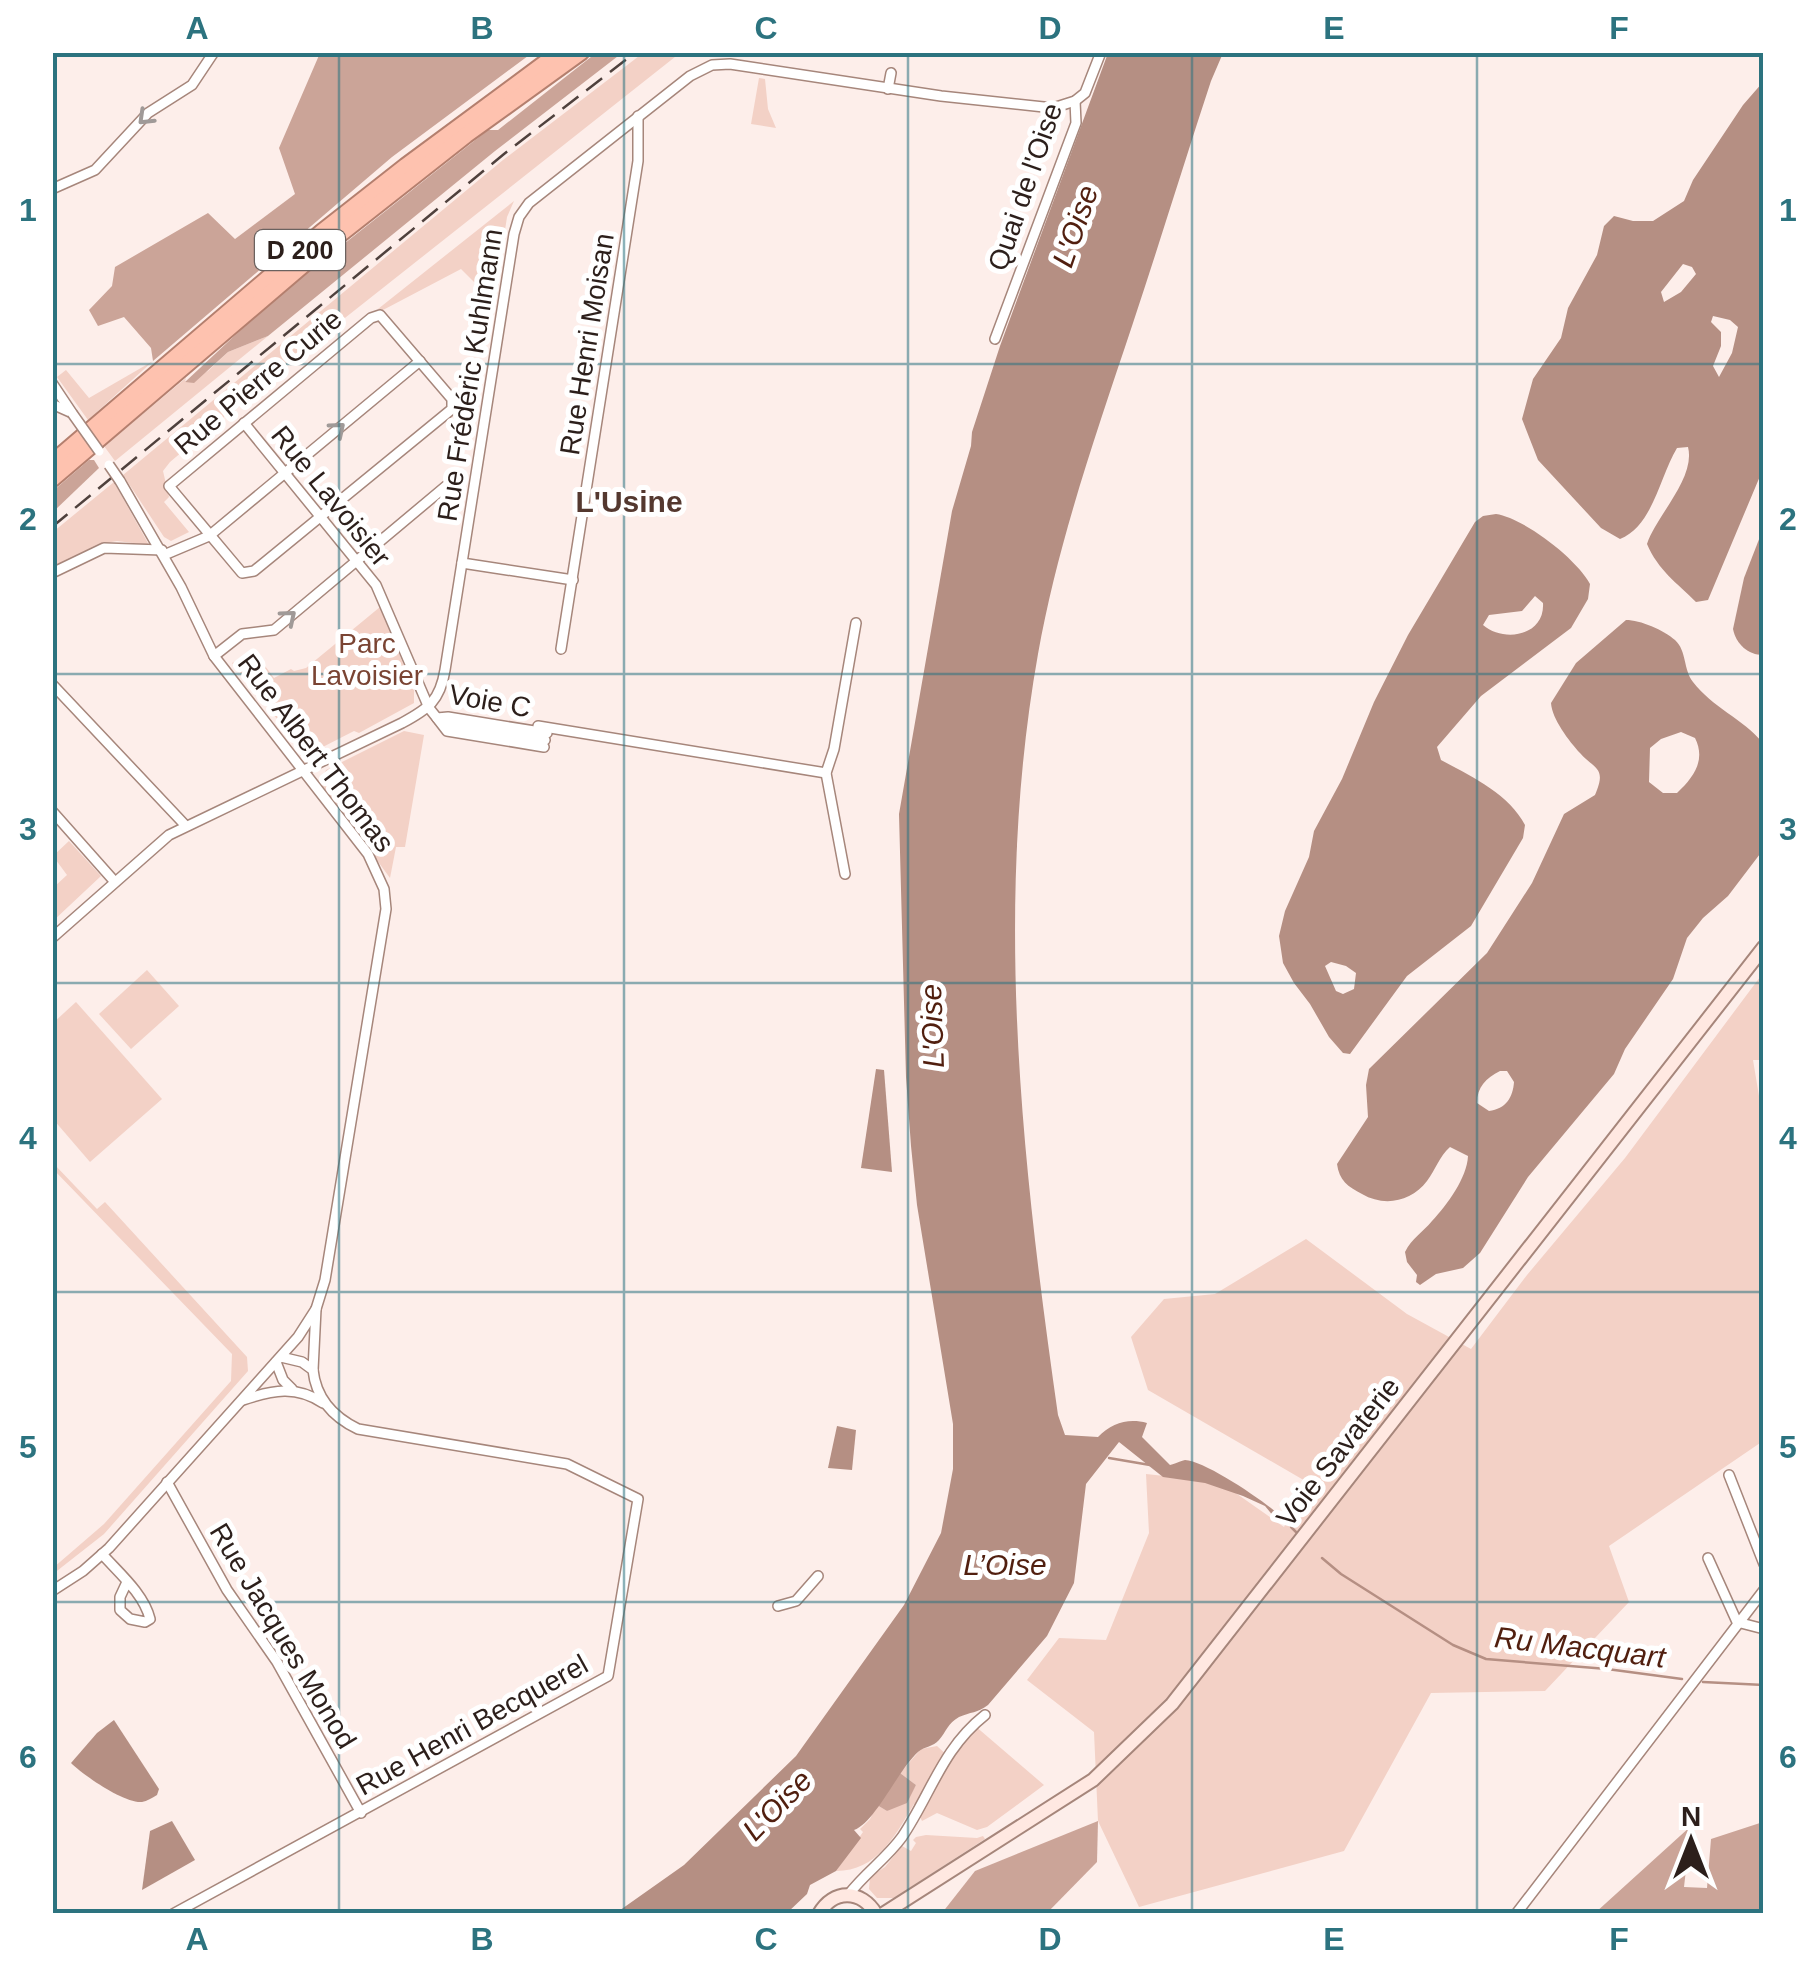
<svg xmlns="http://www.w3.org/2000/svg" width="1816" height="1966" font-family="Helvetica,sans-serif">
	<style>
		.green { fill: #f3d1c6 }
		.forest { fill: #cba498 }
		.water { fill: #b58f83; fill-rule: evenodd }
		.lines { fill: none; stroke-linecap: round; stroke-linejoin: round }
		.stream { stroke: #b58f83; stroke-width: 2.5 }
		.minor-casing { stroke: #a6867b; stroke-width: 12 }
		.secondary-casing { stroke: #a6867b; stroke-width: 16 }
		.trunk-casing { stroke: #b47f6e; stroke-width: 19 }
		.minor { stroke: #fff; stroke-width: 9 }
		.secondary { stroke: #ffe8e1; stroke-width: 12 }
		.trunk { stroke: #fec2af; stroke-width: 15 }
		.rail { stroke: #4f413d; stroke-width: 2.5; stroke-dasharray: 20 10; stroke-linecap: butt }
		.minor-bridge-casing { stroke: #a6867b; stroke-width: 12; stroke-linecap: butt }
		.minor-bridge { stroke: #fff; stroke-width: 9 }
		.oneway { stroke: #a09a98 }
		.grid { fill: none; stroke: #2c737f; stroke-width: 2.5; stroke-opacity: 0.55 }
		.labels { text-anchor: middle; dominant-baseline: central; stroke-width: 10; stroke-linejoin: round; paint-order: stroke }
		.shield { fill: #fff; stroke: #6b625f; stroke-width: 2.5 }
		.shield-label { font-size: 25px; font-weight: bold; fill: #2c1f1b }
		.street-label { font-size: 28px; fill: #2c1f1b; stroke: #fff }
		.park-label { font-size: 28px; fill: #7a4433; stroke: #fff }
		.water-label { font-size: 30px; font-style: italic; fill: #511f0f; stroke: #fff }
		.neighbourhood-label { font-size: 30px; font-weight: bold; fill: #54382f; stroke: #fff }
		.neatline { fill: none; stroke: #2c737f; stroke-width: 4 }
		.grid-label { font-size: 32px; text-anchor: middle; font-weight: bold; fill: #2c737f }
	</style>
	<rect width="100%" height="100%" fill="#fdeeea"/>
	<g class="green">
		<polygon points="643,53 680,53 288,363 170,462 163,471 169,497 164,502 189,532 171,541 164,537 123,475 503,160"/>
		<polygon points="759,78 765,79 768,109 776,128 751,124"/>
		<polygon points="514,201 507,217 494,302 461,269 383,310 378,309"/>
		<polygon points="268,336 115,461 104,446 186,378 185,382 208,371 228,352"/>
		<polygon points="153,361 88,420 57,377 66,370 89,398"/>
		<polygon points="114,482 149,545 117,541 100,544 53,568 53,532"/>
		<polygon points="380,607 414,690 414,703 359,733 354,731 313,752 302,750 232,663 253,650 274,678 291,669 294,671 306,668"/>
		<polygon points="404,731 424,735 405,847 396,847 390,878 320,782 326,770"/>
		<polygon points="69,841 101,876 53,921 53,888 67,875 53,856"/>
		<polygon points="147,970 179,1006 131,1049 99,1014"/>
		<polygon points="1763,973 1763,1060 1753,1060 1764,1126 1763,1441 1609,1546 1629,1602 1545,1691 1431,1693 1344,1851 1139,1907 1098,1821 1094,1732 1027,1680 1059,1638 1106,1640 1149,1533 1146,1474 1220,1482 1284,1527 1307,1482 1148,1390 1131,1337 1164,1299 1215,1294 1306,1239 1407,1314 1471,1349 1527,1275 1625,1158"/>
		<polygon points="76,1002 162,1099 90,1162 53,1119 53,1023"/>
		<polygon points="53,1163 97,1209 105,1202 247,1357 248,1371 104,1534 53,1574 53,1568 104,1524 231,1381 232,1354 53,1169"/>
		<path d="M 974,1725 L 1044,1785 L 987,1827 L 977,1830 L 937,1813 L 922,1821 L 914,1804 C 895,1836 877,1871 836,1871 L 863,1832 L 860,1829 L 870,1819 L 877,1805 L 887,1811 L 911,1793 L 916,1785 L 900,1773 L 921,1749 L 937,1746 L 950,1758 Z"/>
		<polygon points="926,1835 977,1838 983,1836 985,1839 894,1898 877,1898 869,1889 870,1877 885,1867 902,1846 911,1851 916,1843 913,1840 916,1837"/>
	</g>
	<g class="forest">
		<polygon points="320,53 532,53 392,157 153,361 151,348 124,317 98,326 89,310 112,286 115,267 208,213 235,239 295,194 279,148"/>
		<polygon points="596,53 622,53 495,151 268,336 228,352 194,383 185,382 273,300 488,130 498,130"/>
		<polygon points="89,460 94,460 99,468 53,512 53,491"/>
		<polygon points="900,1773 916,1785 907,1803 887,1811 877,1805"/>
		<polygon points="1098,1821 1097,1862 1047,1913 942,1913 975,1871"/>
		<polygon points="1763,1822 1763,1913 1595,1913 1691,1826 1684,1887 1707,1888 1711,1839"/>
	</g>
	<g class="water">
		<path d="M 1108,53 L 1223,53 L 1211,81 C 1184,163 1159,245 1132,326 C 1096,434 1058,542 1038,654 C 993,906 1022,1163 1058,1415 L 1065,1435 L 1098,1437 C 1112,1423 1128,1418 1147,1423 L 1142,1437 L 1170,1465 C 1171,1465 1184,1460 1185,1460 C 1206,1461 1269,1504 1284,1519 L 1279,1523 L 1265,1506 L 1243,1496 L 1205,1483 L 1163,1477 L 1119,1442 L 1086,1484 L 1074,1583 L 1047,1636 L 988,1705 C 978,1713 970,1712 959,1717 C 948,1723 946,1732 939,1740 C 933,1747 925,1746 918,1752 C 898,1770 875,1823 854,1830 L 861,1838 L 836,1871 L 810,1885 L 807,1894 L 787,1913 L 616,1913 L 684,1865 L 796,1756 L 904,1605 L 941,1533 L 953,1469 L 953,1424 L 917,1205 L 911,1146 L 906,1077 L 899,814 L 952,511 L 971,446 L 972,432 L 1000,346 Z"/>
		<path d="M 1763,82 L 1763,469 L 1708,600 L 1696,602 C 1677,583 1658,570 1647,544 C 1656,516 1696,478 1688,447 L 1677,448 C 1660,476 1653,526 1620,539 L 1601,528 L 1538,460 L 1522,419 L 1533,379 L 1561,338 L 1568,308 L 1597,255 L 1604,226 L 1614,216 L 1633,221 L 1653,221 L 1684,201 L 1693,180 L 1743,105 ZM 1683,264 L 1692,267 L 1696,274 L 1681,292 L 1664,302 L 1661,292 ZM 1713,316 L 1730,320 L 1738,327 L 1732,353 L 1719,377 L 1713,366 L 1721,346 L 1721,332 L 1711,322 Z"/>
		<path d="M 1496,514 C 1524,518 1577,559 1590,584 L 1588,599 L 1571,628 L 1481,696 L 1437,747 L 1441,760 C 1471,776 1509,794 1525,825 L 1523,838 L 1471,926 L 1407,976 L 1350,1054 L 1343,1053 L 1329,1037 L 1310,1004 L 1294,983 L 1283,963 L 1279,936 L 1285,911 L 1309,857 L 1314,831 L 1342,779 L 1374,702 L 1408,635 L 1475,522 L 1483,516 ZM 1535,596 L 1543,603 C 1545,636 1504,643 1483,625 L 1489,615 L 1522,611 ZM 1331,962 L 1346,966 L 1356,973 L 1354,989 L 1343,994 L 1336,991 L 1325,966 Z"/>
		<path d="M 1763,529 L 1763,655 C 1748,655 1736,644 1733,629 L 1744,578 Z"/>
		<path d="M 1626,620 C 1640,620 1664,630 1675,640 C 1687,651 1683,669 1693,682 C 1712,707 1743,719 1763,743 L 1763,850 L 1728,896 L 1703,918 L 1687,938 L 1673,979 L 1625,1049 L 1614,1074 L 1528,1177 L 1480,1253 L 1463,1268 L 1436,1274 L 1420,1285 L 1416,1282 L 1417,1275 L 1407,1262 L 1405,1252 C 1412,1238 1423,1232 1432,1221 C 1447,1205 1467,1178 1468,1156 L 1450,1147 C 1439,1157 1436,1169 1427,1181 C 1411,1202 1384,1207 1362,1194 C 1348,1187 1339,1180 1337,1164 L 1368,1117 L 1366,1085 L 1369,1069 L 1487,953 L 1532,883 L 1564,814 L 1595,795 C 1607,767 1595,770 1580,753 C 1569,741 1552,719 1551,703 L 1576,663 ZM 1681,732 L 1695,738 C 1706,760 1694,777 1677,793 L 1663,793 L 1649,782 L 1650,748 L 1661,739 ZM 1500,1071 L 1507,1071 L 1514,1082 C 1513,1097 1506,1109 1489,1111 L 1477,1103 C 1477,1087 1486,1078 1500,1071 Z"/>
		<polygon points="876,1069 884,1070 892,1172 861,1168"/>
		<polygon points="837,1426 856,1430 852,1470 828,1468"/>
		<path d="M 114,1720 L 159,1789 L 157,1795 C 152,1798 147,1801 142,1802 C 125,1804 83,1775 71,1763 L 97,1733 Z"/>
		<polygon points="172,1821 195,1860 142,1890 150,1831"/>
	</g>
	<g class="lines">
		<g class="stream">
			<polyline points="1109,1458 1150,1465"/>
			<polyline points="1291,1527 1296,1532"/>
			<polyline points="1322,1558 1341,1574 1453,1645 1486,1659 1607,1669 1682,1679"/>
			<polyline points="1703,1682 1764,1685"/>
		</g>
		<defs>
			<g id="minor">
				<polyline points="888,89 891,73"/>
				<polyline points="52,189 95,170 148,113 192,85 214,52"/>
				<polygon points="380,315 452,399 452,409 254,571 242,573 169,486 371,318"/>
				<polyline points="995,339 1076,123 1075,101"/>
				<polyline points="52,383 72,413"/>
				<polyline points="52,404 70,412"/>
				<polyline points="244,423 376,585 429,708 437,718 448,717 547,733"/>
				<polyline points="164,555 209,536 420,361"/>
				<polyline points="462,563 573,580"/>
				<polyline points="52,573 104,548 162,550"/>
				<polyline points="561,649 638,161 638,116"/>
				<polyline points="214,656 242,634 274,630 458,476"/>
				<polyline points="52,684 186,826"/>
				<polyline points="437,718 447,731 544,747"/>
				<polyline points="439,720 448,724 545,740"/>
				<polyline points="538,726 826,773"/>
				<polyline points="52,811 115,882"/>
				<polyline points="845,874 826,773 834,749 856,623"/>
				<path d="M 52,938 L 169,835 L 402,723 C 428,709 440,701 445,670 L 514,234 L 519,217 L 529,203 L 690,76 L 712,65 L 730,64 L 941,96 L 1053,108 L 1075,101 L 1085,93 L 1101,52"/>
				<polyline points="276,1362 283,1380 292,1389"/>
				<polyline points="313,1370 316,1309"/>
				<path d="M 243,1400 C 273,1390 296,1385 323,1403"/>
				<polyline points="1729,1475 1764,1564"/>
				<polyline points="167,1482 227,1590 277,1662 361,1813"/>
				<path d="M 102,1554 C 119,1573 144,1594 150,1619 L 145,1622 L 130,1619 L 120,1610 L 120,1597 L 127,1582"/>
				<polyline points="1708,1558 1737,1622 1764,1629"/>
				<polyline points="52,1591 83,1571 109,1548 298,1337 316,1309 325,1280 386,909 384,889 368,854 214,656 181,587 120,481"/>
				<polyline points="778,1606 796,1601 818,1576"/>
				<path d="M 849,1894 C 865,1873 886,1859 902,1837 C 931,1794 942,1749 985,1715"/>
				<path d="M 173,1914 L 608,1676 L 638,1499 L 567,1464 L 358,1429 C 333,1417 316,1398 313,1370 L 302,1362 L 281,1357"/>
				<polyline points="1516,1914 1764,1590"/>
			</g>
			<g id="secondary">
				<path d="M 819,1914 C 833,1889 861,1889 876,1914"/>
				<polyline points="883,1914 1093,1780 1172,1704 1764,947"/>
			</g>
			<g id="trunk">
				<polyline points="52,463 322,232 406,166 560,52"/>
				<polyline points="52,479 330,242 466,135 581,52"/>
			</g>
		</defs>
		<use href="#minor" class="minor-casing"/>
		<use href="#secondary" class="secondary-casing"/>
		<use href="#trunk" class="trunk-casing"/>
		<use href="#minor" class="minor"/>
		<use href="#secondary" class="secondary"/>
		<use href="#trunk" class="trunk"/>
		<polyline class="rail" points="52,527 504,154 636,52"/>
		<defs>
			<g id="minor-bridge">
				<polyline points="72,413 99,451"/>
				<polyline points="109,465 120,481"/>
			</g>
		</defs>
		<use href="#minor-bridge" class="minor-bridge-casing"/>
		<use href="#minor-bridge" class="minor-bridge"/>
	</g>
	<defs><path id="oneway-chevron" d="M-2-3.5L2.5 0L-2 3.5" fill="none" stroke-width="1.6" stroke-linecap="round" stroke-linejoin="round" transform="scale(2.5)"/></defs>
	<g class="oneway">
		<use href="#oneway-chevron" transform="translate(145 118) rotate(136)"/>
		<use href="#oneway-chevron" transform="translate(338 429) rotate(-40)"/>
		<use href="#oneway-chevron" transform="translate(289 617) rotate(-40)"/>
	</g>
	<path class="grid" d="M 339,52 L 339,1914M 624,52 L 624,1914M 908,52 L 908,1914M 1192,52 L 1192,1914M 1477,52 L 1477,1914M 52,364 L 1764,364M 52,674 L 1764,674M 52,983 L 1764,983M 52,1292 L 1764,1292M 52,1602 L 1764,1602"/>
	<g class="labels">
		<rect class="shield" x="255" y="230" width="90" height="40" rx="8"/>
		<g class="shield-label">
			<text x="300" y="250">D 200</text>
		</g>
		<g class="street-label">
			<text transform="translate(1025 187) rotate(-71)">Quai de l'Oise</text>
			<text transform="translate(587 344) rotate(-81)">Rue Henri Moisan</text>
			<text transform="translate(470 375) rotate(-81)">Rue Frédéric Kuhlmann</text>
			<text transform="translate(258 382) rotate(-40)">Rue Pierre Curie</text>
			<text transform="translate(331 496) rotate(51)">Rue Lavoisier</text>
			<text transform="translate(490 701) rotate(10)">Voie C</text>
			<text transform="translate(316 753) rotate(53)">Rue Albert Thomas</text>
			<text transform="translate(1338 1452) rotate(-52)">Voie Savaterie</text>
			<text transform="translate(283 1636) rotate(59)">Rue Jacques Monod</text>
			<text transform="translate(472 1725) rotate(-29)">Rue Henri Becquerel</text>
		</g>
		<g class="park-label">
			<text x="367" y="643">Parc<tspan x="367" dy="32">Lavoisier</tspan></text>
		</g>
		<g class="water-label">
			<text transform="translate(1075 226) rotate(-71)">L'Oise</text>
			<text transform="translate(932 1026) rotate(-92)">L'Oise</text>
			<text x="1005" y="1564">L’Oise</text>
			<text transform="translate(1580 1647) rotate(7)">Ru Macquart</text>
			<text transform="translate(777 1805) rotate(-46)">L'Oise</text>
		</g>
		<g class="neighbourhood-label">
			<text x="629" y="501">L'Usine</text>
		</g>
	</g>
	<rect width="1816" height="1966" fill="none" stroke="#ffffff" stroke-width="110"/>
	<g transform="translate(1691 1841)" stroke="#ffffff" stroke-width="8" paint-order="stroke">
	<path d="M0-8L18 38L0 25L-18 38Z" fill="#2c1f1b"/>
	<text y="-15" font-size="28" font-weight="bold" text-anchor="middle" fill="#2c1f1b">N</text>
	</g>
	<rect x="55" y="55" width="1706" height="1856" class="neatline"/>
	<g class="grid-label">
		<text x="197" y="39">A</text>
		<text x="482" y="39">B</text>
		<text x="766" y="39">C</text>
		<text x="1050" y="39">D</text>
		<text x="1334" y="39">E</text>
		<text x="1619" y="39">F</text>
		<text x="28" y="221">1</text>
		<text x="1788" y="221">1</text>
		<text x="28" y="530">2</text>
		<text x="1788" y="530">2</text>
		<text x="28" y="840">3</text>
		<text x="1788" y="840">3</text>
		<text x="28" y="1149">4</text>
		<text x="1788" y="1149">4</text>
		<text x="28" y="1458">5</text>
		<text x="1788" y="1458">5</text>
		<text x="28" y="1768">6</text>
		<text x="1788" y="1768">6</text>
		<text x="197" y="1950">A</text>
		<text x="482" y="1950">B</text>
		<text x="766" y="1950">C</text>
		<text x="1050" y="1950">D</text>
		<text x="1334" y="1950">E</text>
		<text x="1619" y="1950">F</text>
	</g>
</svg>
